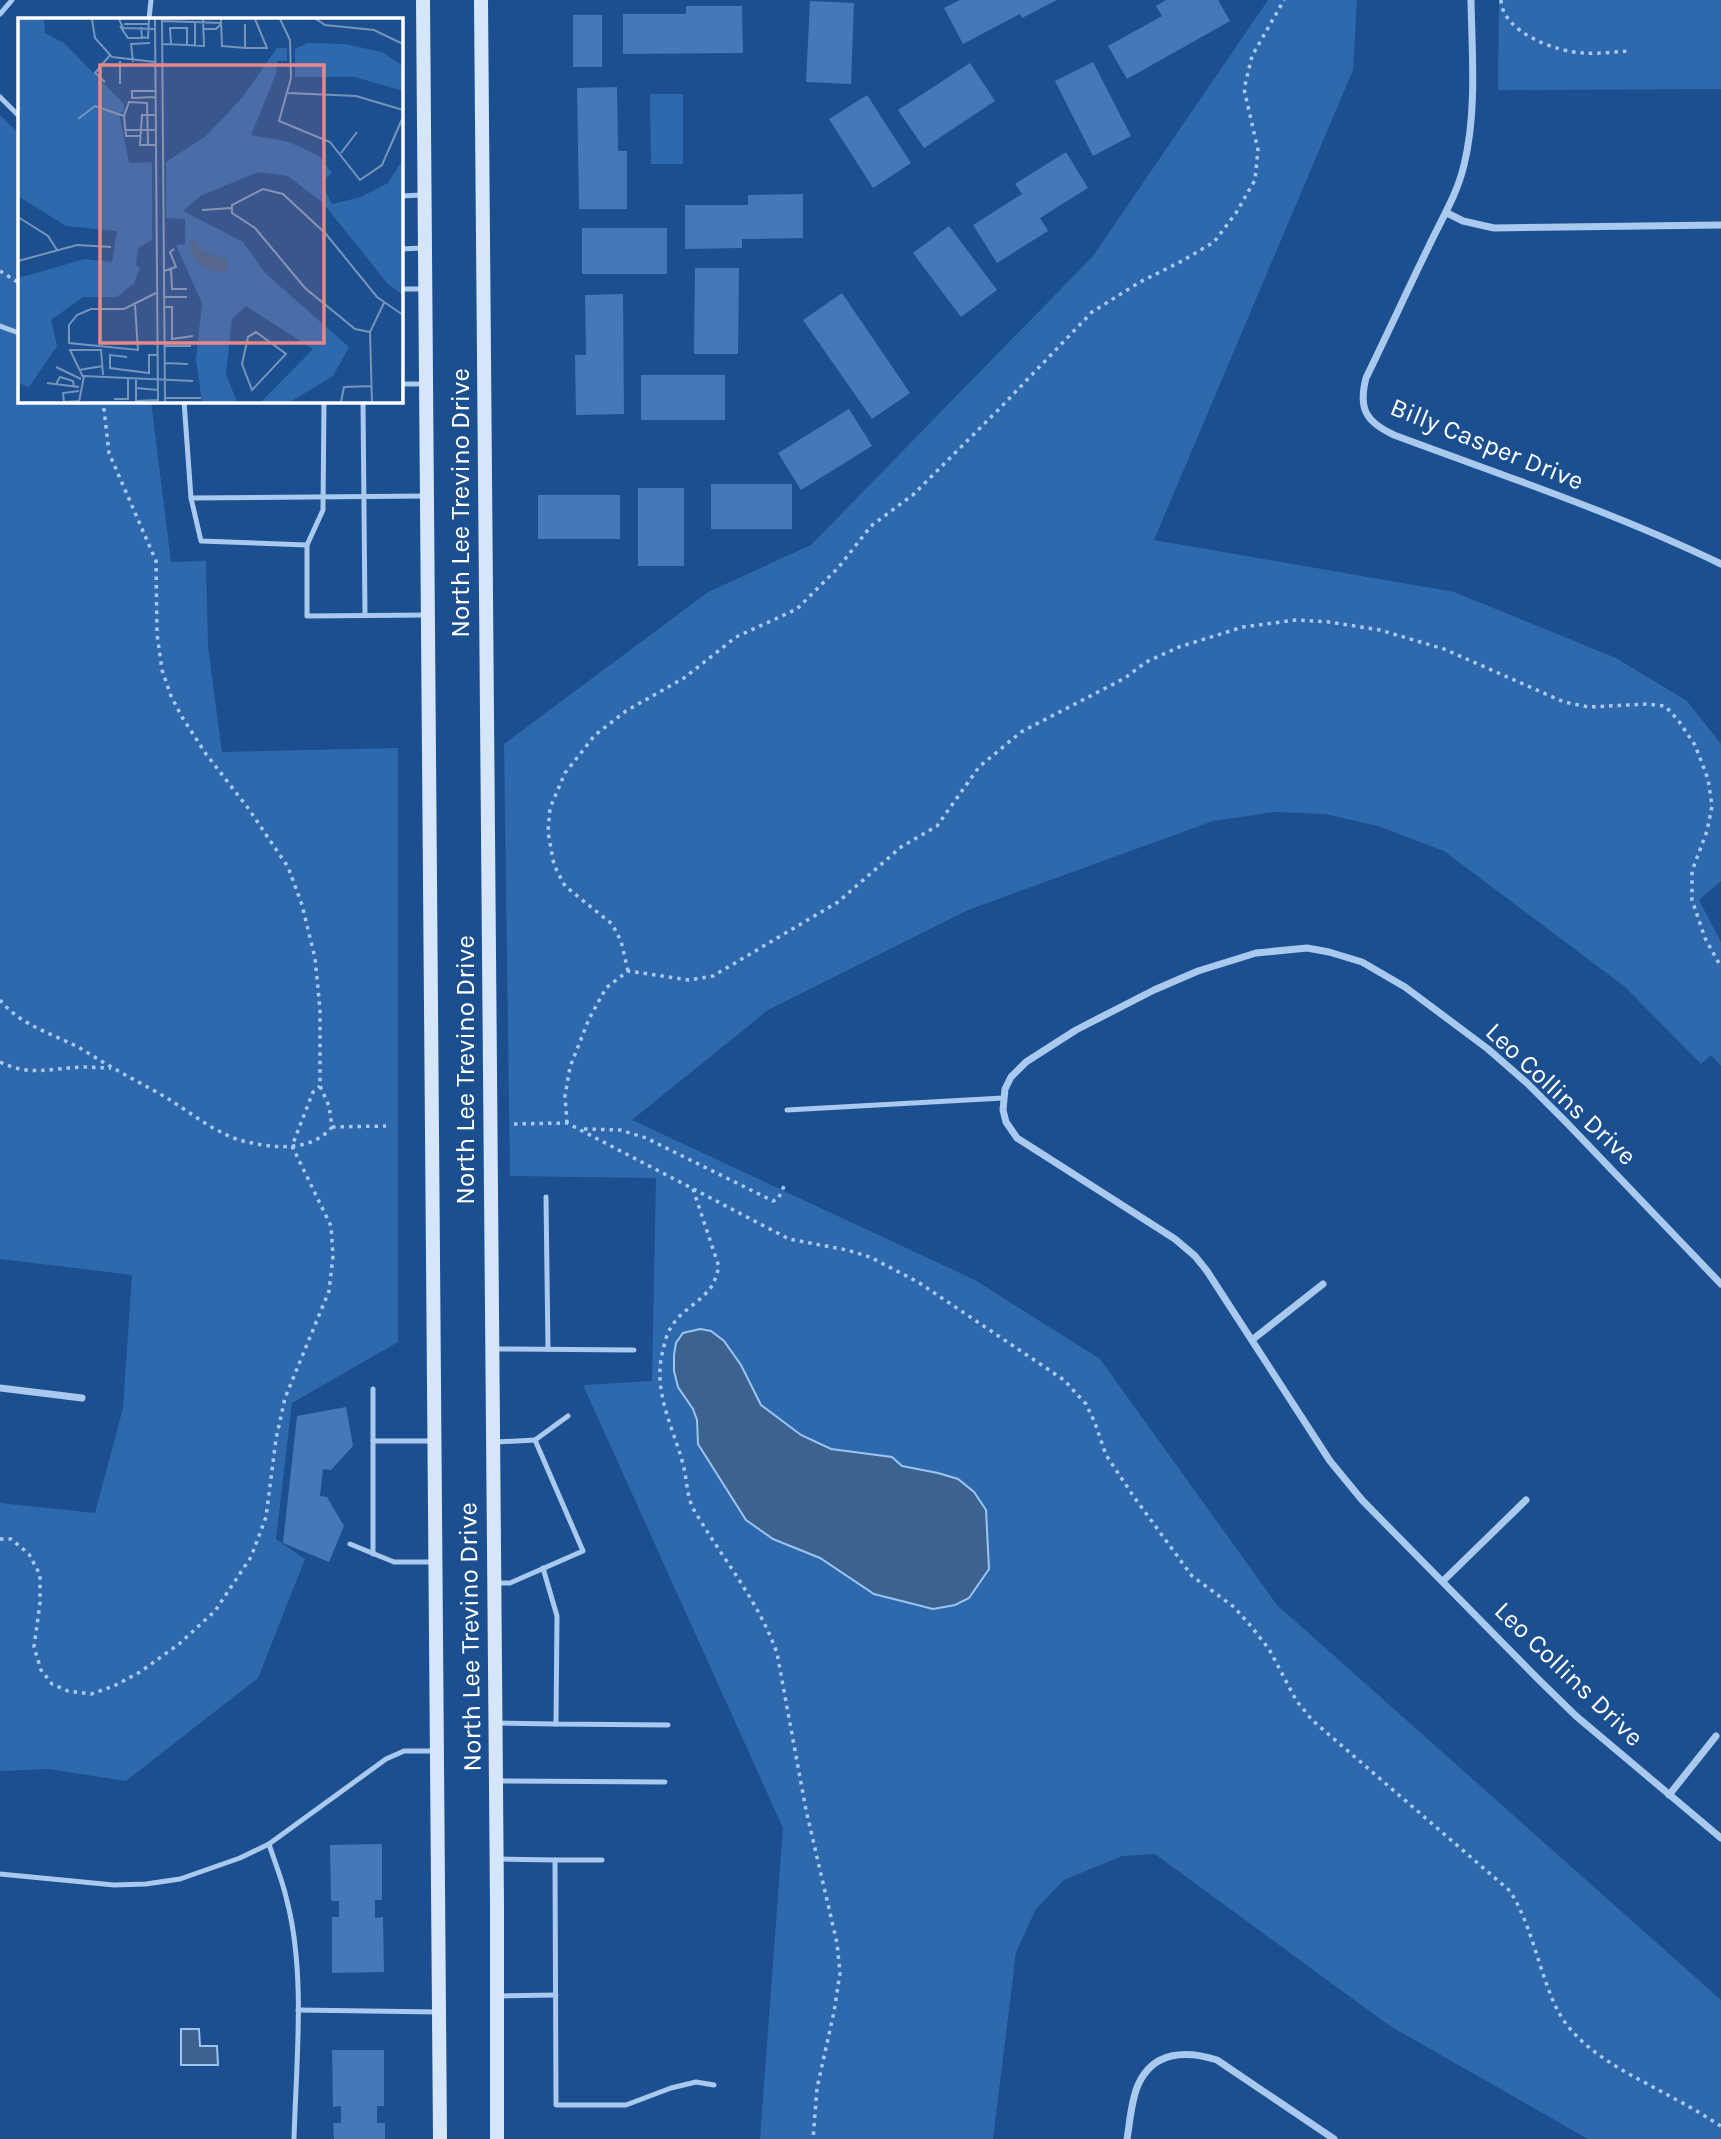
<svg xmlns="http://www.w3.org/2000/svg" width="1721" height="2139" font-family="Karla,sans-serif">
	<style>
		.green { fill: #2e69ad }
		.water { fill: #3c6290; stroke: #9cc4f0; stroke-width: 2 }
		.building { fill: #4478b7 }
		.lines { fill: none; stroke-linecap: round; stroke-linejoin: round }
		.path { stroke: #a9c9ee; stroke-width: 3.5; stroke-dasharray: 3.5 5; stroke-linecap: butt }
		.lane { stroke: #a9c9ee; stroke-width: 5 }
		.street { stroke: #a9c9ee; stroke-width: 7 }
		.secondary { stroke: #d6e6fa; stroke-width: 14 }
		.labels { text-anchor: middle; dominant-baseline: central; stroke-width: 5; stroke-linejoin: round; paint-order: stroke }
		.street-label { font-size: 26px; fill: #fff; stroke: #1b4f8f }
		.inset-road { fill: none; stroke: #7695bc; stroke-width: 2 }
		.view { fill: #e88989; fill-opacity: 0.15; stroke: #e88989; stroke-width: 3.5 }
		.inset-edge { fill: none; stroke: #fff; stroke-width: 3.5 }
	</style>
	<rect width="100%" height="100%" fill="#1b4f8f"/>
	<g class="green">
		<polygon points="1268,0 1357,0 1353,70 1154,540 1454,592 1616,658 1687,701 1721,744 1721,881 1699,900 1721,942 1721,1066 1711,1055 1701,1064 1625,987 1444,851 1378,826 1325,814 1275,812 1213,821 968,910 768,1010 632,1120 975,1280 1100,1359 1277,1605 1721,2000 1721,2139 1588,2139 1390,2026 1155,1854 1122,1856 1064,1880 1036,1909 1016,1952 993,2139 760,2139 783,1828 583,1385 652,1381 656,1178 510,1176 504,744 708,592 811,545 1093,256"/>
		<polygon points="1499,0 1721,0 1721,89 1498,90"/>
		<polygon points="650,94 683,94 683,164 651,164"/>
		<polygon points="0,115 19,134 19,401 151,401 171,562 206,561 208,647 222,752 398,748 398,1342 292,1403 276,1539 305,1559 258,1678 126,1781 48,1769 0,1771 0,1503 95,1513 123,1408 132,1275 0,1259"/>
	</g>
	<g class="water">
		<polygon points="700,1329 711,1331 724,1341 741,1365 761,1405 801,1435 831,1449 892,1457 902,1466 938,1473 958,1479 974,1492 986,1510 989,1569 969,1598 955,1605 933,1609 874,1594 820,1558 773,1539 746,1520 698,1444 697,1420 693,1409 678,1387 674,1371 674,1355 676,1343 683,1333"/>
		<polygon points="181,2029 199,2029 200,2046 217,2046 218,2065 181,2065"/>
	</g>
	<g class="building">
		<polygon points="960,0 1057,0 1022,18 1020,14 963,44 944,8"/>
		<polygon points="1166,0 1218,0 1230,21 1127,79 1108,46 1162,16 1156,6"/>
		<polygon points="810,1 854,3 851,84 806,82"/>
		<polygon points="686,6 742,6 743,53 623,54 623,14 686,14"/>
		<rect x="573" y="15" width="29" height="52"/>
		<polygon points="1093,62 1131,136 1093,156 1055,81"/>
		<polygon points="970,63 995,101 924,148 898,110"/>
		<polygon points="617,87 618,151 627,151 627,209 579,209 577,88"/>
		<polygon points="867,95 911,163 873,188 829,119"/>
		<polygon points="1066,152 1088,188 1040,218 1048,231 997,263 973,225 1022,194 1015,184"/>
		<polygon points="803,194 803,238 742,239 742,248 685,249 685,205 748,205 748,195"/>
		<polygon points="949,226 997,290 961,317 913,253"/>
		<rect x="582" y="228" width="85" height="46"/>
		<polygon points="695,268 739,268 738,354 694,354"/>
		<polygon points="842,293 910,393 872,419 803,320"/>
		<polygon points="623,294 624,414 576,415 575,355 586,355 585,295"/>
		<rect x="641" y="375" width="84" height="45"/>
		<polygon points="849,409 872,446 801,490 778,453"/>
		<rect x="711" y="484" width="81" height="45"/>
		<rect x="638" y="488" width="46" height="78"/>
		<rect x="538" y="495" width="82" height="44"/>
		<polygon points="346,1407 353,1446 331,1470 323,1469 320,1496 327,1497 344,1526 329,1562 283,1543 297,1416"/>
		<polygon points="382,1844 382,1900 375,1900 375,1918 383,1917 384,1972 332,1973 332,1917 339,1917 339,1901 331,1901 330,1845"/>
		<polygon points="332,2050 384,2050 384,2106 377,2106 377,2123 385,2123 385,2139 334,2139 333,2123 341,2123 341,2106 333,2107"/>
	</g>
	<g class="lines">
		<g class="path">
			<path d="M 1501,0 C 1502,32 1556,52 1584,53 C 1598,54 1614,52 1628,51"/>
			<polyline points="0,271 19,283"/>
			<polyline points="628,971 621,941 612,924 565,886 554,865 548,832 550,808 565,773 595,735 626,711 684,678 736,637 797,609 838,568 871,526 914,494 1001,407 1092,312 1140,282 1182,261 1214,242 1236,213 1255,180 1258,150 1244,89 1252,56 1284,0"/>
			<path d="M 0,1000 C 20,1025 51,1033 78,1047 C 90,1054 102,1062 115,1069 C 132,1079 150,1088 167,1098 C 193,1114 221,1138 252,1143 C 279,1149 313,1150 332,1127 L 329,1106 L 320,1086 L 320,1009 L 315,958 L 302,905 L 288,867 L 248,808 L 206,754 L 182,717 L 171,696 L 162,670 L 157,634 L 156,561 L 109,453 L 103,401"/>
			<path d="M 0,1062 C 31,1077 51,1068 83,1067 C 92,1067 101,1068 111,1068"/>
			<polyline points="567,1123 565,1096 570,1067 589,1019 606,988 628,971 689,980 713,976 838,902 901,847 937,826 979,767 1021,732 1125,678 1146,662 1179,647 1243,627 1296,620 1329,622 1380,630 1444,649 1564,702 1589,707 1647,704 1665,706 1678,720 1695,745 1708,779 1712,806 1707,831 1692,871 1692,900 1705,938 1721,967"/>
			<path d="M 514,1124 L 567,1123 L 789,1239 L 847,1250 L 870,1257 L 918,1282 L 1064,1380 L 1086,1404 L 1095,1423 L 1106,1455 L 1134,1497 L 1192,1576 L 1234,1607 L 1250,1625 L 1269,1649 L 1296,1700 L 1312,1720 L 1510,1891 C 1532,1926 1538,1968 1555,2005 C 1576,2052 1633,2075 1675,2099 C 1691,2107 1706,2117 1721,2126"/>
			<polyline points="332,1127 386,1126"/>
			<polyline points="584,1129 620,1130 646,1138 773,1201 778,1199 786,1182"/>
			<path d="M 693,1189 L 719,1267 C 716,1276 714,1285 708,1291 C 696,1305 679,1312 670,1329 C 666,1335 664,1346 662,1354 C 653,1394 675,1431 684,1468 C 687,1481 687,1498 694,1510 C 722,1558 758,1600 777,1653 L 806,1810 L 837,1943 L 840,1973 L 834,2012 L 817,2088 L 813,2139"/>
			<polyline points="0,1539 11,1539 29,1554 40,1575 40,1603 34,1647 41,1670 52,1684 68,1691 91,1694 114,1686 140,1672 179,1644 215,1611 251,1557 266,1517 276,1439 285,1398 329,1291 333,1256 331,1226 292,1146 313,1092 320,1086"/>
		</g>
		<g class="lane">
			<polyline points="0,14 12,0"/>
			<polyline points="149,19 151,0"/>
			<polyline points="0,97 19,116"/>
			<polyline points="401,196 422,195"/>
			<polyline points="401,249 422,248"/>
			<polyline points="401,289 426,289"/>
			<polyline points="0,326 19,333"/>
			<polyline points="401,384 426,384"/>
			<polyline points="184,401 191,498 201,541 307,545"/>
			<polyline points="324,401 323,510 307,545 307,616 428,615"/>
			<polyline points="363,401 365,615"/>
			<polyline points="191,498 426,496"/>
			<polyline points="787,1110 1003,1098"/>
			<polyline points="546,1197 548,1349"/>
			<polyline points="495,1349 634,1350"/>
			<polyline points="373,1389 373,1554"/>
			<polyline points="373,1441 433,1441"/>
			<polyline points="496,1442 535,1440"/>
			<polyline points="350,1544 394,1562 435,1562"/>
			<polyline points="543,1568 557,1616 556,1724 668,1725"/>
			<polyline points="497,1583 510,1583 583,1551 535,1440 568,1416"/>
			<polyline points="496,1723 556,1724"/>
			<polyline points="499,1781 665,1782"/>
			<path d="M 269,1844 C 275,1863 283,1882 287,1901 C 306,1974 296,2064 294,2139"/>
			<polyline points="499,1859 555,1860 556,2105 626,2105 671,2088 696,2082 714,2085"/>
			<polyline points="555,1860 602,1860"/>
			<polyline points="0,1874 114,1885 146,1884 180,1879 240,1858 269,1844 386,1759 404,1751 436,1751"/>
			<polyline points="500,1996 556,1995"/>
			<polyline points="298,2010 438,2012"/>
		</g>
		<g class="street">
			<path d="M 1471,0 C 1472,54 1477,112 1464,165 C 1457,195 1441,220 1428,248 C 1407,291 1387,335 1366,378 C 1358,409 1366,422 1394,435 C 1504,476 1616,513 1721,564"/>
			<polyline points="1447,213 1463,221 1494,228 1721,225"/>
			<polyline points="1721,1284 1566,1122 1527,1083 1488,1049 1405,987 1362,962 1329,952 1307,948 1256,953 1198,971 1154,990 1076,1030 1026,1062 1011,1077 1005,1089 1003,1110 1006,1122 1017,1138 1175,1239 1195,1256 1207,1271 1330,1461 1362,1500 1538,1679 1576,1716 1721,1838"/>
			<polyline points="1252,1340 1323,1284"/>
			<polyline points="0,1388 82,1398"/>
			<polyline points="1443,1581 1526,1500"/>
			<polyline points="1669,1795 1716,1736"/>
			<path d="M 1127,2139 C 1130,2122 1131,2101 1138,2085 C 1153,2051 1186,2050 1217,2060 L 1334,2139"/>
		</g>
		<g class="secondary">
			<polyline points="423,0 440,2139"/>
			<polyline points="481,0 497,1905 497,2139"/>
		</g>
	</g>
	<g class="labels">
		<g class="street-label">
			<text transform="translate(1487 444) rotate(22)">Billy Casper Drive</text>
			<text transform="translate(460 503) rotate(-90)">North Lee Trevino Drive</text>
			<text transform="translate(465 1070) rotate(-90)">North Lee Trevino Drive</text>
			<text transform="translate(1561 1094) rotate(43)">Leo Collins Drive</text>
			<text transform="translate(470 1637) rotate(-91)">North Lee Trevino Drive</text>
			<text transform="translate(1569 1674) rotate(44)">Leo Collins Drive</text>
		</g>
	</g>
	<g transform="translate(18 18)">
		<rect width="385" height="385" fill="#1b4f8f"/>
		<path d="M 0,1 L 26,1 L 27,15 L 46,25 L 106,86 L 106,94 L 101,95 L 111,145 L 134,144 L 134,222 L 120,230 L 118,247 L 122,250 L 116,265 L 99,279 L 65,279 L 33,302 L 39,328 L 11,369 L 0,365 L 0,260 L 67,241 L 94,244 L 99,213 L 48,208 L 0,178 ZM 289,25 L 327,26 L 364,34 L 385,48 L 385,73 L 337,59 L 277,59 L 277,31 ZM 259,30 L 269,30 L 269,43 L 259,43 L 258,56 L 233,117 L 271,124 L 301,138 L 314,155 L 303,164 L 314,186 L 343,179 L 370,165 L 385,141 L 385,277 L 370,266 L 305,185 L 270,158 L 240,154 L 182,178 L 165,193 L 225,224 L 248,256 L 331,329 L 315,358 L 272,384 L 243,384 L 295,331 L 228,288 L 214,301 L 208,356 L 219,384 L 184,384 L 178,342 L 184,285 L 158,227 L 167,226 L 167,201 L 148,200 L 148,144 L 188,118 L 224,80 Z" fill="#2e69ad"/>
		<path d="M 175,220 L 186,234 L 209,241 L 208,255 L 196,254 L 179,245 L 170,225 Z" fill="#3c6290"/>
		<path class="inset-road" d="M 74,1 L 77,20 L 94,39 L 137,44M 101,1 L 105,10 L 137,11M 137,1 L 140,384M 144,1 L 147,384M 203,1 L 204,28 L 227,30 L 227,6M 262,1 L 272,22 L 273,60 L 261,103 L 312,124 L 342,162 L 364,147 L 385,99M 298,1 L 307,7 L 356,12 L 385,26M 144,3 L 204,5M 177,5 L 177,27M 106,6 L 131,6M 102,8 L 110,20 L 125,20M 123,9 L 124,19 L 130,20 L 131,1M 185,11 L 198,11 L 204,5M 145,26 L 169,27 L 169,10 L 152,10 L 153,26M 169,27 L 186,28 L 185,1M 228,30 L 249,30 L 237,1M 115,44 L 113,26 L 132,25M 87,64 L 77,55 L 92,37M 102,66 L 102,43M 137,73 L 114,73 L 114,80 L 138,79M 270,75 L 338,78 L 385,92M 138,97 L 124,97 L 122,127 L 138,127M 60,101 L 77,88 L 106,98M 107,112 L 138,112M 122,118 L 108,118 L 106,98 L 111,84 L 129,85 L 130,127M 323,135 L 339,114M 184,192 L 213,190M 0,199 L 30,218 L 39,232M 0,243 L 59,227 L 93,229M 153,251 L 154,271 L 169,271M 146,253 L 158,249 L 152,234 L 156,231M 147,279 L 169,279M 117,287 L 120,332 L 51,325 L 51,307 L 59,297 L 73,291 L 106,291 L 138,275M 147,289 L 154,289 L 154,321 L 175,318M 238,314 L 268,336 L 234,372 L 224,346 L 230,319 ZM 352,314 L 337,311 L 287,270 L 237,210 L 214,195 L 214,187 L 245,171 L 265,176 L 308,216 L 359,279 L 385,297M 147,328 L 173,328M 109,339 L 92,337 L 92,350 L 131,355 L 131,337 L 139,337M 147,345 L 170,346M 38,349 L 63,361M 61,352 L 85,348M 65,359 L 52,332 L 83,332 L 85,357M 118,362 L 118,383 L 140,382M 29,365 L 61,369M 38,366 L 42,359 L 55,363 L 56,369M 118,370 L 140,372M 61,373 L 45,375 L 46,384 L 61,383M 147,380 L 183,380M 96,381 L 110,381 L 110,361M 61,384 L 66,358 L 175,363M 323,384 L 326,369 L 353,368M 354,384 L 352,314 L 366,285M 384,384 L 385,320"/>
		<path class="view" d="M 82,47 L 306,47 L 306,325 L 82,325 Z"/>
		<rect width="385" height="385" class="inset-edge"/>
	</g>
</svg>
